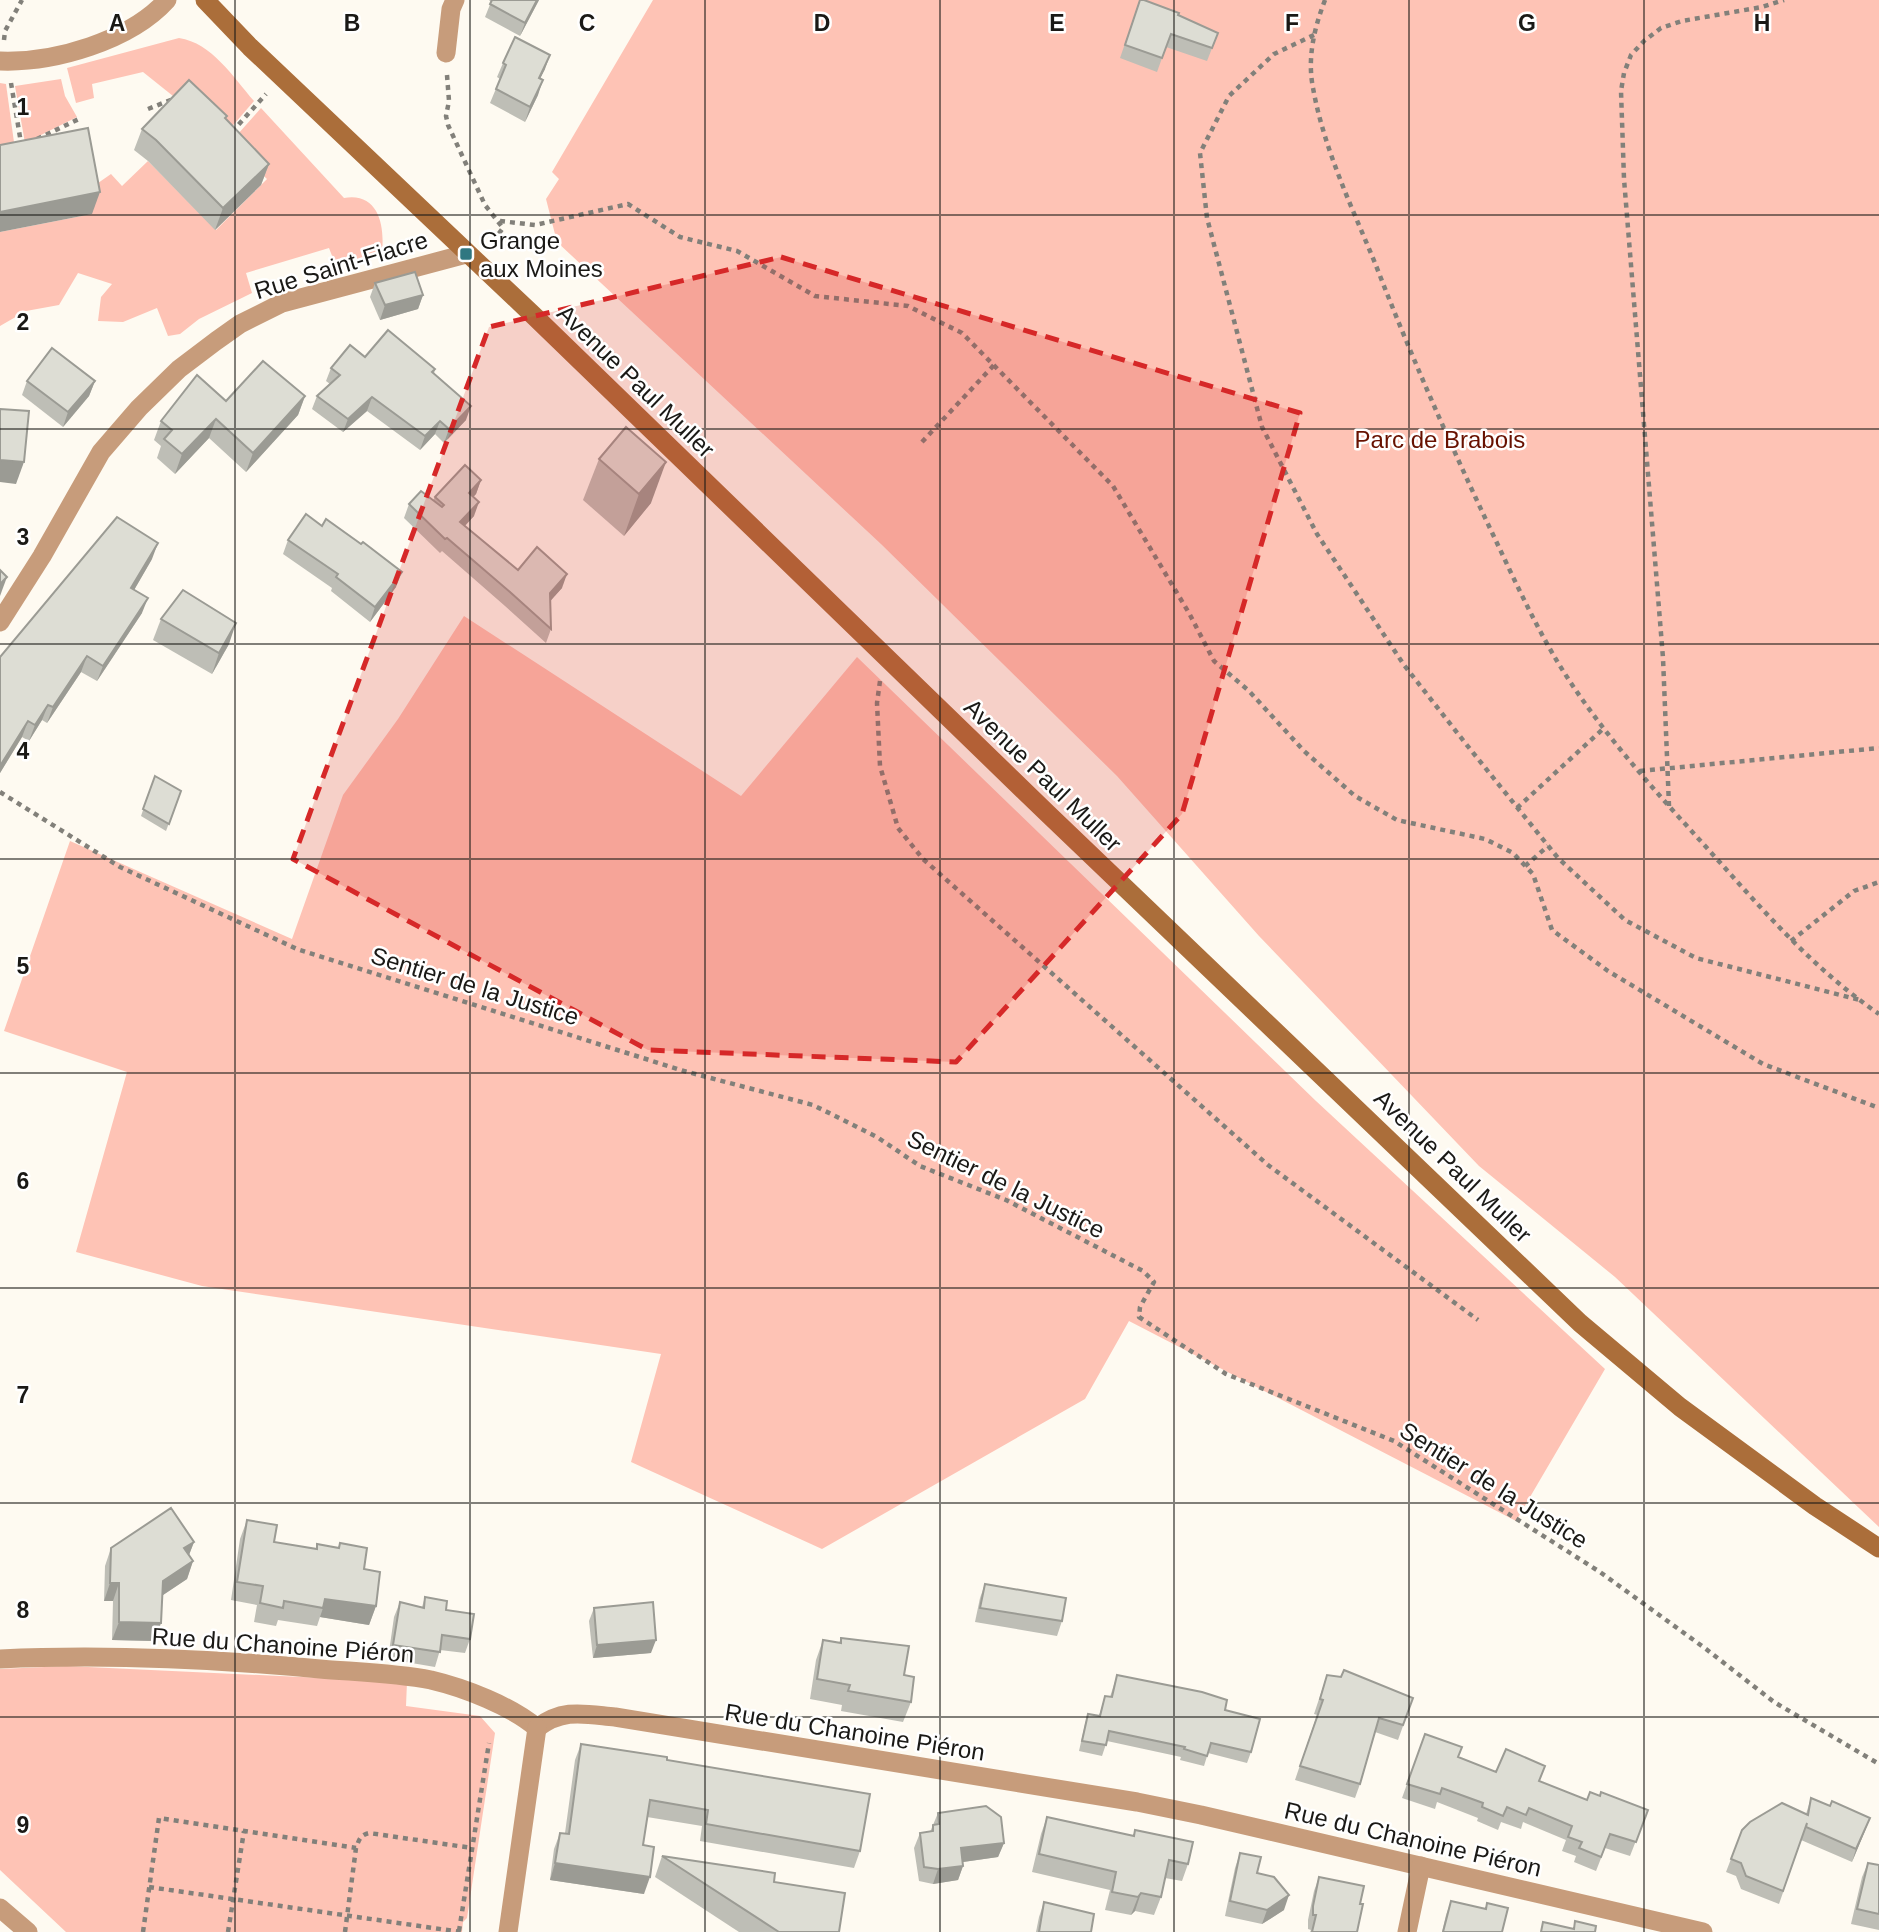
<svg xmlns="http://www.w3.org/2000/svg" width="1879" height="1932" font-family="Arial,sans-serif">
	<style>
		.green { fill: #fec3b5 }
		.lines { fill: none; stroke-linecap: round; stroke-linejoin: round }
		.path { stroke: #82807a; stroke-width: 4.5; stroke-dasharray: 5 5; stroke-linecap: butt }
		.minor { stroke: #c79c7b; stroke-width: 19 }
		.secondary { stroke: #ab6e3a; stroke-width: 19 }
		.wall { fill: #bebeb6 }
		.shaded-wall { fill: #9b9b94 }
		.building { fill: #ddddd4; stroke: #9b9b94; stroke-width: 2 }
		.marked { fill: #d62828; fill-opacity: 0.2; stroke: #d62828; stroke-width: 5; stroke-dasharray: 14 9; stroke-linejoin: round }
		.grid { fill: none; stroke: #1a1916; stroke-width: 2; stroke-opacity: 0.55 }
		.poi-dot { fill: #2f7781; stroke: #fff; stroke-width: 2.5 }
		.labels { text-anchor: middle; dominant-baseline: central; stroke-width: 5; stroke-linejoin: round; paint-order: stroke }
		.poi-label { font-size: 24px; fill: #1a1916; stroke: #fff; text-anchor: start }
		.street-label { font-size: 24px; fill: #1a1916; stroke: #fff }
		.park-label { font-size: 24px; fill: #681100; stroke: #fff }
		.grid-label { font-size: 23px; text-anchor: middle; font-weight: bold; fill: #1a1916; stroke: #fff; stroke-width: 5; stroke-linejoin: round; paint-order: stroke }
	</style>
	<rect width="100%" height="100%" fill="#fefaf1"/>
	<g class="green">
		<polygon points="653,0 1879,0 1879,1527 1615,1277 1479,1166 1259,936 1117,776 881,544 557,242 546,199 559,179 552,172"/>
		<path d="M 179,38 C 212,43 233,77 254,101 L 229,130 L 173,96 L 143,72 L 92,84 L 94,98 L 76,103 L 67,68 Z"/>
		<polygon points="61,79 65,96 77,117 25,143 15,86"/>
		<polygon points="0,83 6,84 16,157 0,165"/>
		<path d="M 261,108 L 344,198 C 378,192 385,225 382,252 L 336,266 L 329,248 L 246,273 L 252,293 L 199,319 L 180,334 L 168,336 L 157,308 L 123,322 L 98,321 L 101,297 L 112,284 L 78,273 L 59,305 L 26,311 L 0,326 L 0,232 L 92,214 L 88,190 L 111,174 L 122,186 L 148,161 L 216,230 L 267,179 L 229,144 Z"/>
		<polygon points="464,616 741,796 857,657 1316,1101 1605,1369 1516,1521 1129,1321 1085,1399 822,1549 631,1462 661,1354 202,1286 76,1252 127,1072 4,1031 70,841 292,939 343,795 398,719"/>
		<polygon points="67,1666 407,1682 406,1706 480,1716 495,1733 467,1918 463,1922 462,1932 66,1932 0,1870 0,1669"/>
	</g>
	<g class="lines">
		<g class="path">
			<path d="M 1325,0 C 1315,26 1308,54 1312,82 C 1322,145 1351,205 1375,263 C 1409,351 1447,437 1487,522 C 1510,570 1532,620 1560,666 C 1601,732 1655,791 1707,848 C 1761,908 1812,968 1879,1014"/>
			<polyline points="1314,35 1274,54 1229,96 1200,153 1207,218 1262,427 1317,534 1404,665 1466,744 1558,858 1625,920 1696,958 1860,1000"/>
			<polyline points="4,40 5,31 22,0"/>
			<polyline points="447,75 449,101 446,116 448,125 485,205 503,228 491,244"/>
			<polyline points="11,83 21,143"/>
			<polyline points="148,109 173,99"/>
			<polyline points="232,132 266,94"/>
			<polyline points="37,139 81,118"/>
			<polyline points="500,221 535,225 628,204 680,237 737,251 815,296 908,306 962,333 1113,486 1189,613 1214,661 1249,691 1304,751 1355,796 1397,820 1485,839 1513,853 1533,874 1552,930 1608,971 1763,1064 1879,1108"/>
			<polyline points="922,442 994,365"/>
			<polyline points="880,681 877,703 880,766 898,828 923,859 1268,1165 1478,1320"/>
			<polyline points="1640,771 1879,748"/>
			<polyline points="0,792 120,867 297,949 684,1071 813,1105 877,1137 920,1166 1006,1200 1143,1271 1154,1282 1140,1307 1139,1317 1226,1374 1394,1441 1600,1572 1706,1649 1774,1702 1879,1764"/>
			<polyline points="1669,806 1663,658 1624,179 1621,91 1624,73 1631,55 1644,41 1661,28 1682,21 1762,7 1784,0"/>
			<polyline points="1517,808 1604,728"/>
			<polyline points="1525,866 1548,846"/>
			<polyline points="1791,941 1854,891 1879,882"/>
			<polyline points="149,1887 461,1932"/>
			<polyline points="459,1931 489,1743"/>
			<polyline points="143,1932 159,1818 356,1848"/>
			<polyline points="228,1932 244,1831"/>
			<path d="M 345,1932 L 356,1848 C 359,1840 360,1835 369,1833 L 472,1848"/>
		</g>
		<g class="minor">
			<polyline points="446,53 451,9 455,0"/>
			<path d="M 0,61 C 54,63 130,41 167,0"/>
			<polyline points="0,622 42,556 101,452 139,408 179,369 216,341 240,324 282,303 466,254"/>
			<path d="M 0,1659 C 106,1654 214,1659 320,1669 C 356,1672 395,1673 431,1680 C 465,1688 511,1706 537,1728"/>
			<path d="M 537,1728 C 563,1708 584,1714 615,1717 L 1137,1802 L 1201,1815 L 1703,1932"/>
			<polyline points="0,1908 28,1932"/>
			<polyline points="508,1932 537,1728"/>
			<polyline points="1407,1932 1421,1866"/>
		</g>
		<polyline class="secondary" points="205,0 250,47 532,314 1047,813 1580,1323 1680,1407 1815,1506 1879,1548"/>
	</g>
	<g class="wall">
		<polygon points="489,0 539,0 520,36 485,17 491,2"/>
		<polygon points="1140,0 1178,15 1218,33 1207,61 1166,47 1157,72 1120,58"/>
		<polygon points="503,63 545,69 540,79 538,95 525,122 490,103 500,79 497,77"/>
		<polygon points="226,119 269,164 261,185 215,230 148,161 134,150 142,129"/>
		<polygon points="375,283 423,295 418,309 380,320 370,297"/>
		<polygon points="365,357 435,369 434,374 466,420 444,443 435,434 420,450 367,411 343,432 312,409 317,396 330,384 326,381 331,368"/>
		<polygon points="27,381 95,381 89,396 63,427 22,395"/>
		<polygon points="305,396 298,415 246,472 209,438 175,474 157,458 161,446 154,440 161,421 226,401"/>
		<polygon points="599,459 651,503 624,536 583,500"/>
		<polygon points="481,480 476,494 473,497 474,516 465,526 518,570 562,588 550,601 551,629 546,643 505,606 442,551 440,553 404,518 409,504 433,500 435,497"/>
		<polygon points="322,526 361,544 396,587 370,622 331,591 332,588 283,554 288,540"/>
		<polygon points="152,559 134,590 142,613 97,681 81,672 47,723 42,720 29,741 22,737 0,773 0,657"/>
		<polygon points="161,619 229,644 212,674 153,640"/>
		<polygon points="155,776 181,791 166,831 141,816"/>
		<polygon points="247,1520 274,1542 316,1549 317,1544 339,1548 340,1543 364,1569 376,1606 369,1625 320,1617 317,1626 278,1620 276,1626 254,1622 257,1605 231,1600 240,1539"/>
		<polygon points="194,1542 189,1555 193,1561 187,1579 163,1595 155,1641 112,1640 113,1601 104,1601 105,1566 111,1548"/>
		<polygon points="985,1584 1062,1621 1057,1636 975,1622 980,1598"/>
		<polygon points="425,1597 446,1610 470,1639 465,1653 440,1650 435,1667 388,1659 394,1617 400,1602 422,1607"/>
		<polygon points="594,1608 651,1653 593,1658 589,1621"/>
		<polygon points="841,1638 904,1675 911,1702 903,1722 841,1711 842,1705 810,1699 816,1660 823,1640 839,1643"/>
		<polygon points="1117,1675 1225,1710 1251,1752 1247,1763 1208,1753 1204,1766 1180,1760 1181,1757 1107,1741 1102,1756 1079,1751 1085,1724 1088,1714 1099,1716 1105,1696 1110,1697"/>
		<polygon points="1327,1675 1413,1698 1398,1740 1375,1732 1360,1784 1355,1798 1295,1780 1317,1715 1314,1714"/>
		<polygon points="1425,1734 1458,1757 1496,1772 1539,1781 1587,1800 1600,1796 1648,1810 1630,1856 1605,1848 1596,1871 1574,1862 1576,1856 1562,1851 1566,1840 1523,1822 1521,1829 1501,1822 1498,1830 1477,1821 1478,1818 1437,1802 1435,1809 1402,1798"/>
		<polygon points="581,1744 667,1760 860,1851 854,1868 700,1841 702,1826 647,1817 643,1845 644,1894 550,1880 554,1849 560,1833 565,1833 575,1760"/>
		<polygon points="1811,1798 1830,1806 1870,1818 1852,1862 1801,1840 1802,1838 1779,1904 1741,1889 1736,1876 1726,1872 1742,1830 1806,1814"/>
		<polygon points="938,1813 1004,1843 998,1857 963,1862 963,1866 958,1880 933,1884 919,1881 914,1848 920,1833 930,1832"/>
		<polygon points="1047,1817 1133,1836 1135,1830 1188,1864 1182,1881 1165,1878 1161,1897 1154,1915 1135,1911 1131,1915 1105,1910 1110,1890 1032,1872 1041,1834"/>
		<polygon points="1240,1853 1284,1910 1262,1924 1225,1916 1235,1868"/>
		<polygon points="662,1856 774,1882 839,1932 739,1932 655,1877"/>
		<polygon points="1868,1863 1879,1865 1879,1930 1851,1924 1862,1877"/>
		<polygon points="1319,1877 1360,1904 1357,1932 1310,1932 1311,1930 1308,1929 1308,1920 1314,1891"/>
		<polygon points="1451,1901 1485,1909 1487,1903 1502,1932 1442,1932 1446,1915"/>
		<polygon points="1044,1902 1091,1932 1036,1932 1039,1917"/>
	</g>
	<g class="shaded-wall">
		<polygon points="537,0 539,0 520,36 525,23"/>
		<polygon points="550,55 545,69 533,92 539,78"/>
		<polygon points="543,80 538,95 525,122 530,107"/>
		<polygon points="269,164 261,185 215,230 223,208"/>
		<polygon points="100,192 92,214 0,232 0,212"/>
		<polygon points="423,295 418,309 380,320 385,305"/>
		<polygon points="95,381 89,396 63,427 68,412"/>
		<polygon points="305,396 298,415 246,472 253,453"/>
		<polygon points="372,397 367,411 343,432 348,419"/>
		<polygon points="471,406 466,420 444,443 449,429"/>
		<polygon points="216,419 209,438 175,474 182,454"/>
		<polygon points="440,421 435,434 420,450 425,436"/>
		<polygon points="0,460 24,462 16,484 0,482"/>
		<polygon points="666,462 651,503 624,536 639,494"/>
		<polygon points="481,480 476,494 464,507 469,493"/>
		<polygon points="479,502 474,516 455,536 460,522"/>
		<polygon points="158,543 152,559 126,604 131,588"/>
		<polygon points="402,572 396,587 370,622 375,607"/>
		<polygon points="567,574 562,588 545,607 550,593"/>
		<polygon points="7,577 0,596 0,584"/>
		<polygon points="148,598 142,613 97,681 103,666"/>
		<polygon points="236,623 229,644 212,674 219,653"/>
		<polygon points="87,656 81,672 47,723 53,707"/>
		<polygon points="48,705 42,720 29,741 35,725"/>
		<polygon points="28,721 22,737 0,773 0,766"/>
		<polygon points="194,1542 187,1560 184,1548"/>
		<polygon points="193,1561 187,1579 157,1599 163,1581"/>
		<polygon points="110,1583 119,1583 113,1601 104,1601"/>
		<polygon points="325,1599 376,1606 369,1625 320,1617 323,1608"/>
		<polygon points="119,1622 161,1623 155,1641 112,1640"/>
		<polygon points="656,1640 651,1653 593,1658 597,1645"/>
		<polygon points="1870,1818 1865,1831 1852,1862 1856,1849"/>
		<polygon points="1004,1843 998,1857 956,1863 961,1848"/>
		<polygon points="555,1863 650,1877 644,1894 550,1880"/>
		<polygon points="963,1866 958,1880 933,1884 938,1869"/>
		<polygon points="1141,1893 1135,1911 1131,1915 1138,1897"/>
		<polygon points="1289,1895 1284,1910 1262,1924 1267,1910"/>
	</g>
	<g class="building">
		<polygon points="492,0 537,0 525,23 490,4"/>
		<polygon points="1140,0 1144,0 1179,13 1178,15 1218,33 1212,48 1171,34 1162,58 1125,45"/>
		<polygon points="515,37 550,55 539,78 543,80 530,107 496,89 506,65 503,63"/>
		<polygon points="189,80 227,116 225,118 269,164 223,208 156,140 142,129"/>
		<polygon points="88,128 100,192 0,212 0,145"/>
		<polygon points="415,272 423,295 385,305 375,283"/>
		<polygon points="388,330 435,369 432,372 471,406 449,429 440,421 425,436 372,397 348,419 317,396 340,375 331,368 350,345 365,357"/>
		<polygon points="52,348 95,381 68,412 27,381"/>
		<polygon points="263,361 305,396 253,453 216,419 182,454 164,439 172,430 161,421 197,375 226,401"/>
		<polygon points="0,409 29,411 24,462 0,460"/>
		<polygon points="626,427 666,462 639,494 599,459"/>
		<polygon points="465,465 481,480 469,493 479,502 460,522 518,570 537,547 567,574 550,593 551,629 510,592 447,538 445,539 409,504 421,491 442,507 444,505 435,497"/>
		<polygon points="306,514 322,526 326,519 361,544 363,542 402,572 375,607 336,577 338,574 288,540"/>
		<polygon points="117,517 158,543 131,588 148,598 103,666 87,656 53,707 48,705 35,725 28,721 0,766 0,657"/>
		<polygon points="0,570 7,577 0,584"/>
		<polygon points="183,590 236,623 219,653 161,619"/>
		<polygon points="155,776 181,791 169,824 143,809"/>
		<polygon points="171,1508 194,1542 184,1548 193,1561 163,1581 161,1623 119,1622 119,1583 110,1583 111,1548"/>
		<polygon points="247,1520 277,1525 274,1542 317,1549 317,1544 339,1548 340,1543 367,1548 364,1569 380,1572 376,1606 325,1599 323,1608 284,1601 283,1608 260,1603 263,1586 237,1582"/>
		<polygon points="985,1584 1066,1598 1062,1621 980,1608"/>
		<polygon points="425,1597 447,1601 446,1610 474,1614 470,1639 442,1635 440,1652 393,1645 400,1602 424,1608"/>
		<polygon points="653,1602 656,1640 597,1645 594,1608"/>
		<polygon points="841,1638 909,1646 904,1675 914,1677 911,1702 848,1691 850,1685 817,1679 823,1640 841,1643"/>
		<polygon points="1344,1670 1413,1698 1403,1725 1379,1718 1360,1784 1300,1766 1323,1700 1320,1699 1327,1675 1341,1677"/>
		<polygon points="1117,1675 1202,1692 1227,1700 1225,1710 1260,1719 1251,1752 1211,1743 1207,1756 1184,1749 1185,1747 1109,1731 1106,1745 1082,1741 1088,1714 1100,1716 1105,1696 1112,1697"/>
		<polygon points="1425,1734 1462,1747 1458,1757 1496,1772 1506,1749 1545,1766 1539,1781 1587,1800 1590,1792 1600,1796 1601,1792 1648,1810 1636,1842 1610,1834 1601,1857 1579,1848 1582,1842 1568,1837 1572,1826 1529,1808 1526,1815 1507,1807 1503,1816 1482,1807 1483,1803 1442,1788 1440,1794 1407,1784"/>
		<polygon points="581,1744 667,1757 667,1760 870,1794 860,1851 706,1824 708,1810 650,1800 643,1845 654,1847 650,1877 555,1863 560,1833 569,1834"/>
		<polygon points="1811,1798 1830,1806 1832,1801 1870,1818 1856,1849 1806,1827 1807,1823 1783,1891 1746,1876 1741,1863 1731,1859 1742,1830 1750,1822 1782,1803 1808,1815"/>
		<polygon points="986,1806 1001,1817 1004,1843 961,1848 963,1866 938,1869 924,1867 920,1833 933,1831 933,1825 939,1824 938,1813"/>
		<polygon points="1047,1817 1134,1836 1135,1830 1193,1842 1188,1864 1169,1860 1161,1897 1141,1893 1138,1897 1112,1892 1116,1872 1039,1854"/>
		<polygon points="1240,1853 1261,1857 1257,1873 1274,1877 1289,1895 1267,1910 1230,1901"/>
		<polygon points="662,1856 775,1873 774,1882 845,1893 839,1932 779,1932"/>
		<polygon points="1868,1863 1879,1865 1879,1914 1857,1909"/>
		<polygon points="1319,1877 1364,1886 1360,1904 1363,1904 1357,1932 1312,1932 1316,1915 1313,1915 1313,1906"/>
		<polygon points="1451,1901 1486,1909 1487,1903 1508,1908 1502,1932 1443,1932"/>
		<polygon points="1044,1902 1094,1914 1091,1932 1039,1932"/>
		<polygon points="1575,1921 1596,1926 1595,1932 1541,1932 1543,1922 1574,1929"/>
	</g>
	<path class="marked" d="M 781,257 L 1300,413 L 1182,814 L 956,1062 L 648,1050 L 293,859 L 489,327 Z"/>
	<path class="grid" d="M 235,0 L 235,1932M 470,0 L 470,1932M 705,0 L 705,1932M 940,0 L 940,1932M 1174,0 L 1174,1932M 1409,0 L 1409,1932M 1644,0 L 1644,1932M 0,215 L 1879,215M 0,429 L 1879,429M 0,644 L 1879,644M 0,859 L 1879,859M 0,1073 L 1879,1073M 0,1288 L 1879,1288M 0,1503 L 1879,1503M 0,1717 L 1879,1717"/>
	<rect class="poi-dot" x="459" y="247" width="14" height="14" rx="3.5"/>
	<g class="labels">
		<g class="poi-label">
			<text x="480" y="240">Grange<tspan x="480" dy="28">aux Moines</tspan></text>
		</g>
		<g class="street-label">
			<text transform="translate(341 265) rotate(-17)">Rue Saint-Fiacre</text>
			<text transform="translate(636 381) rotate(44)">Avenue Paul Muller</text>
			<text transform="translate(1043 775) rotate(44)">Avenue Paul Muller</text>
			<text transform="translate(475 986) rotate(17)">Sentier de la Justice</text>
			<text transform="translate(1453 1166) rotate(44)">Avenue Paul Muller</text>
			<text transform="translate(1006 1184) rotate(26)">Sentier de la Justice</text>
			<text transform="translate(1494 1485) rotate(32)">Sentier de la Justice</text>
			<text transform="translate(283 1645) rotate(4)">Rue du Chanoine Piéron</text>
			<text transform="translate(855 1732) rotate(9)">Rue du Chanoine Piéron</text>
			<text transform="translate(1413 1839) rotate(13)">Rue du Chanoine Piéron</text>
		</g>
		<g class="park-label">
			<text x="1440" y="439">Parc de Brabois</text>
		</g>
	</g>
	<g class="grid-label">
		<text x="117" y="31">A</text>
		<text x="352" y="31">B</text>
		<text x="587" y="31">C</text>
		<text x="822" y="31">D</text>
		<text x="1057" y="31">E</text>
		<text x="1292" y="31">F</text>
		<text x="1527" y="31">G</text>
		<text x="1762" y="31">H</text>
		<text x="23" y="115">1</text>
		<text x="23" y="330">2</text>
		<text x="23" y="545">3</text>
		<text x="23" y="759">4</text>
		<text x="23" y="974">5</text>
		<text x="23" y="1189">6</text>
		<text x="23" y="1403">7</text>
		<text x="23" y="1618">8</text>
		<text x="23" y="1833">9</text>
	</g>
</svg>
